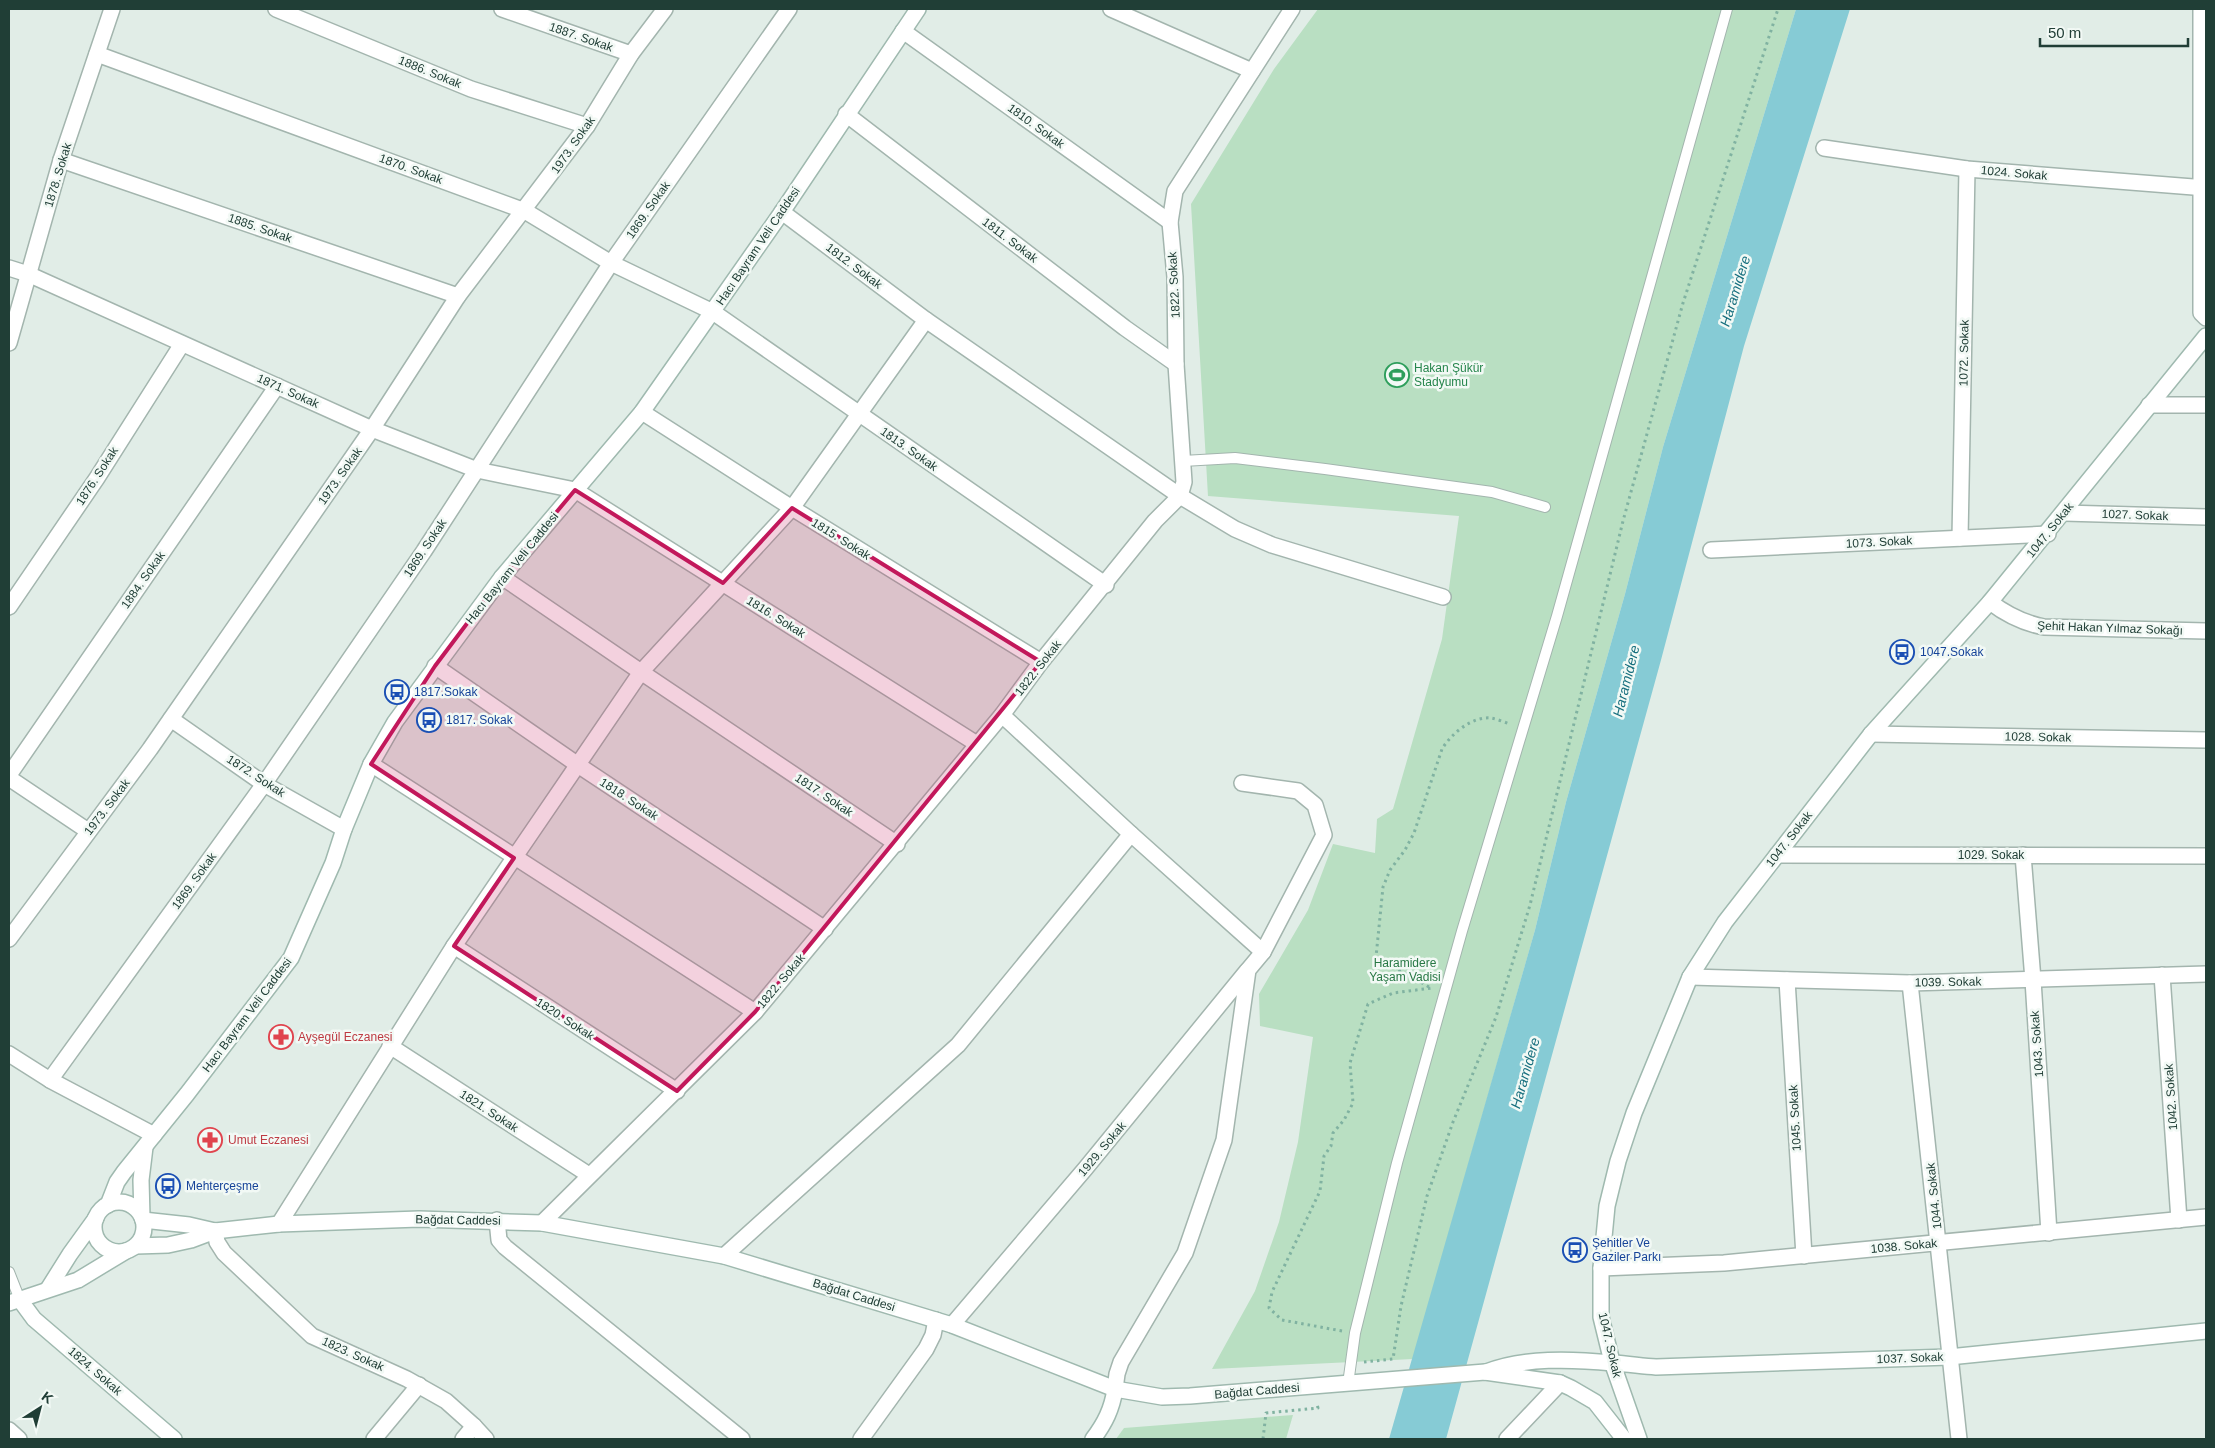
<svg xmlns="http://www.w3.org/2000/svg" width="2215" height="1448" font-family="Helvetica,sans-serif">
	<style>
		.green { fill: #b9dfc2 }
		.water { fill: #86cbd5 }
		.lines { fill: none; stroke-linecap: round; stroke-linejoin: round }
		.lane-casing { stroke: #a3b5ae; stroke-width: 12 }
		.street-casing { stroke: #a3b5ae; stroke-width: 18 }
		.secondary-casing { stroke: #9fb9af; stroke-width: 18 }
		.path { stroke: #80b2a1; stroke-width: 3; stroke-dasharray: 2.5 4; stroke-linecap: butt }
		.lane { stroke: #fff; stroke-width: 10 }
		.street { stroke: #fff; stroke-width: 15 }
		.secondary { stroke: #fff; stroke-width: 15 }
		.marked { fill: #c2185b; fill-opacity: 0.2; stroke: #c2185b; stroke-width: 4; stroke-linejoin: round }
		.labels { text-anchor: middle; dominant-baseline: central; stroke-width: 5; stroke-linejoin: round; paint-order: stroke }
		.street-label { font-size: 12px; fill: #203e36; stroke: #f2f9f5 }
		.leisure-label { font-size: 12px; fill: #27864d; stroke: #f2f9f5; text-anchor: start }
		.transit-label { font-size: 12px; fill: #164399; stroke: #f2f9f5; text-anchor: start }
		.park-label { font-size: 12px; fill: #287845; stroke: #f2f9f5 }
		.health-label { font-size: 12px; fill: #be3a42; stroke: #f2f9f5; text-anchor: start }
		.water-label { font-size: 14px; font-style: italic; fill: #176f7e; stroke: #f2f9f5 }
	</style>
	<rect width="100%" height="100%" fill="#e1ede7"/>
	<g class="green">
		<polygon points="1318,9 1796,9 1663,447 1625,594 1566,802 1535,930 1413,1359 1212,1369 1255,1291 1279,1222 1298,1142 1313,1037 1260,1026 1259,994 1308,910 1333,844 1375,853 1377,819 1393,809 1442,639 1459,516 1208,496 1191,204 1274,69"/>
		<polygon points="1293,1415 1286,1439 1116,1439 1124,1428"/>
	</g>
	<polygon class="water" points="1796,9 1850,9 1744,346 1661,660 1446,1439 1389,1439 1535,930 1566,802 1625,594 1663,447"/>
	<g class="lines">
		<defs>
			<g id="lane">
				<polyline points="1183,461 1235,458 1325,469 1492,492 1545,507"/>
				<polyline points="9,1272 20,1300"/>
				<polyline points="1348,1384 1355,1333 1397,1163 1462,931 1557,616 1727,9"/>
			</g>
			<g id="street">
				<polyline points="276,9 471,89 587,126"/>
				<polyline points="502,9 631,54"/>
				<polyline points="1111,9 1252,71"/>
				<polyline points="2201,9 2201,313 2206,318"/>
				<polyline points="903,31 1170,222"/>
				<polyline points="97,54 525,211 611,263 713,312 1106,585"/>
				<polyline points="846,114 1125,328 1176,364"/>
				<polyline points="1824,148 1967,169 2206,188"/>
				<polyline points="61,160 458,296"/>
				<polyline points="782,212 926,320"/>
				<polyline points="9,268 28,274 372,429 477,470 575,490 977,744"/>
				<polyline points="9,343 61,160 112,9"/>
				<polyline points="2149,405 2206,405"/>
				<polyline points="642,412 792,508 1041,662"/>
				<polyline points="2064,513 2206,517"/>
				<polyline points="1960,538 1967,169"/>
				<polyline points="1711,550 2048,534"/>
				<polyline points="502,577 641,672 897,844"/>
				<path d="M 1990,602 C 2007,615 2023,623 2044,627 L 2206,631"/>
				<polyline points="9,607 97,478 182,344"/>
				<polyline points="435,666 578,765 825,929"/>
				<polyline points="1002,715 1131,834 1263,952"/>
				<polyline points="171,719 264,784 344,829"/>
				<polyline points="1871,734 2206,740"/>
				<polyline points="371,764 755,1012"/>
				<polyline points="9,775 277,386"/>
				<polyline points="9,778 88,831"/>
				<polyline points="1777,855 2206,856"/>
				<polyline points="2023,855 2033,980 2049,1233"/>
				<polyline points="9,939 150,749 372,429 458,296 587,126 631,54 665,9"/>
				<polyline points="454,946 677,1091"/>
				<polyline points="2162,975 2179,1220"/>
				<polyline points="1690,977 1910,983 2206,974"/>
				<polyline points="1787,980 1804,1256"/>
				<polyline points="1910,983 1959,1439"/>
				<polyline points="390,1046 589,1175"/>
				<polyline points="9,1054 50,1080 154,1135"/>
				<polyline points="50,1080 264,784 424,551 611,263 789,9"/>
				<polyline points="497,1220 499,1240 505,1247 742,1439"/>
				<polyline points="542,1223 755,1012 1002,715 1041,662 1155,521 1180,496 1184,482 1176,364 1175,277 1170,222 1175,191 1292,9"/>
				<polyline points="279,1224 454,946 641,672 792,508 926,320 1180,496 1235,529 1272,545 1443,597"/>
				<polyline points="215,1231 217,1242 224,1253 312,1336 407,1379 446,1401 474,1426 486,1439"/>
				<polyline points="724,1256 958,1045 1131,834"/>
				<polyline points="1601,1268 1724,1263 2206,1217"/>
				<polyline points="952,1325 1085,1169 1247,971"/>
				<polyline points="1115,1389 1117,1374 1121,1362 1185,1253 1224,1140 1248,970 1263,952 1324,835 1315,805 1298,791 1242,783"/>
				<polyline points="9,1430 19,1439"/>
				<polyline points="374,1439 419,1385"/>
				<polyline points="463,1439 474,1426"/>
				<polyline points="861,1439 926,1349 933,1335 936,1320"/>
				<polyline points="1507,1439 1560,1383"/>
			</g>
			<g id="secondary">
				<circle cx="119" cy="1227" r="25"/>
				<polyline points="108,1205 117,1182 124,1172 187,1094 291,958 333,863 344,829 371,764 395,722 502,577 642,412 782,212 918,9"/>
				<polyline points="142,1217 141,1180 145,1147"/>
				<polyline points="143,1220 189,1225 215,1231"/>
				<polyline points="136,1246 168,1245 191,1240 215,1231 279,1224 419,1219 542,1223 724,1256 952,1325 1115,1389 1162,1397 1190,1396 1485,1372 1560,1383 1571,1388 1595,1402 1624,1439"/>
				<polyline points="48,1289 70,1254 96,1218"/>
				<polyline points="20,1300 34,1319 174,1439"/>
				<polyline points="9,1303 78,1280 126,1251"/>
				<path d="M 1486,1372 C 1524,1357 1572,1359 1613,1363 C 1628,1364 1642,1366 1656,1367 L 1949,1357 L 2206,1331"/>
				<path d="M 1093,1439 C 1105,1423 1112,1409 1115,1389"/>
				<polyline points="1639,1439 1612,1362 1601,1317 1601,1268 1607,1206 1618,1161 1634,1113 1690,977 1725,922 1871,734 1990,602 2206,336"/>
			</g>
		</defs>
		<use href="#lane" class="lane-casing"/>
		<use href="#street" class="street-casing"/>
		<use href="#secondary" class="secondary-casing"/>
		<g class="path">
			<path d="M 1429,987 L 1376,957 L 1383,887 L 1390,870 L 1405,850 L 1414,833 L 1442,749 C 1451,734 1472,716 1491,718 C 1497,719 1504,722 1510,724"/>
			<polyline points="1342,1331 1282,1320 1269,1308 1272,1292 1320,1191 1324,1156 1331,1146 1333,1133 1344,1120 1353,1103 1350,1063 1368,1004 1393,993 1432,988"/>
			<polyline points="1364,1362 1393,1359 1401,1306 1427,1196 1453,1122 1496,1017 1530,905 1623,521 1683,303 1778,9"/>
			<polyline points="1263,1439 1266,1413 1318,1408 1317,1404"/>
		</g>
		<use href="#lane" class="lane"/>
		<use href="#street" class="street"/>
		<use href="#secondary" class="secondary"/>
	</g>
	<path class="marked" d="M 575,490 L 723,583 L 792,508 L 1041,662 L 755,1012 L 677,1091 L 454,946 L 514,858 L 371,764 L 435,666 L 502,577 Z"/>
	<defs>
		<symbol id="stadium-ring" viewBox="-11 -11 22 22"><circle r="9.5" fill="#f2f9f5" stroke="#2e9e5b" stroke-width="1.5"/><path d="M0-5a6.5 5 0 1 0 0 10a6.5 5 0 1 0 0-10ZM-3.5-1.8h7v3.6h-7Z" fill="#2e9e5b"/></symbol>
		<symbol id="bus-ring" viewBox="-11 -11 22 22"><circle r="9.5" fill="#f2f9f5" stroke="#1a4fb4" stroke-width="1.5"/><path d="M-5-6H5V4H4V6H2V4H-2V6H-4V4H-5ZM-3.5-4V0h7V-4ZM-3.5 1.2v1.5H-2V1.2ZM2 1.2v1.5H3.5V1.2Z" fill="#1a4fb4"/></symbol>
		<symbol id="pharmacy-ring" viewBox="-11 -11 22 22"><circle r="9.5" fill="#f2f9f5" stroke="#e0444e" stroke-width="1.5"/><path d="M-2-6h4v4h4v4h-4v4h-4v-4h-4v-4h4Z" fill="#e0444e"/></symbol>
	</defs>
	<g fill-rule="evenodd">
		<use href="#stadium-ring" x="1383" y="361" width="28" height="28"/>
		<use href="#bus-ring" x="1888" y="638" width="28" height="28"/>
		<use href="#bus-ring" x="383" y="678" width="28" height="28"/>
		<use href="#bus-ring" x="415" y="706" width="28" height="28"/>
		<use href="#pharmacy-ring" x="267" y="1023" width="28" height="28"/>
		<use href="#pharmacy-ring" x="196" y="1126" width="28" height="28"/>
		<use href="#bus-ring" x="154" y="1172" width="28" height="28"/>
		<use href="#bus-ring" x="1561" y="1236" width="28" height="28"/>
	</g>
	<g class="labels">
		<g class="street-label">
			<text transform="translate(581 37) rotate(19)">1887. Sokak</text>
			<text transform="translate(430 72) rotate(22)">1886. Sokak</text>
			<text transform="translate(1036 126) rotate(36)">1810. Sokak</text>
			<text transform="translate(573 145) rotate(-55)">1973. Sokak</text>
			<text transform="translate(411 169) rotate(20)">1870. Sokak</text>
			<text transform="translate(2014 173) rotate(5)">1024. Sokak</text>
			<text transform="translate(58 175) rotate(-73)">1878. Sokak</text>
			<text transform="translate(648 210) rotate(-55)">1869. Sokak</text>
			<text transform="translate(260 228) rotate(19)">1885. Sokak</text>
			<text transform="translate(1010 240) rotate(37)">1811. Sokak</text>
			<text transform="translate(758 246) rotate(-56)">Hacı Bayram Veli Caddesi</text>
			<text transform="translate(854 266) rotate(37)">1812. Sokak</text>
			<text transform="translate(1174 285) rotate(-93)">1822. Sokak</text>
			<text transform="translate(1964 353) rotate(-89)">1072. Sokak</text>
			<text transform="translate(288 391) rotate(24)">1871. Sokak</text>
			<text transform="translate(909 449) rotate(35)">1813. Sokak</text>
			<text transform="translate(97 476) rotate(-57)">1876. Sokak</text>
			<text transform="translate(340 476) rotate(-55)">1973. Sokak</text>
			<text transform="translate(2135 515) rotate(2)">1027. Sokak</text>
			<text transform="translate(2050 530) rotate(-51)">1047. Sokak</text>
			<text transform="translate(841 539) rotate(32)">1815. Sokak</text>
			<text transform="translate(1879 542) rotate(-3)">1073. Sokak</text>
			<text transform="translate(425 548) rotate(-56)">1869. Sokak</text>
			<text transform="translate(512 568) rotate(-51)">Hacı Bayram Veli Caddesi</text>
			<text transform="translate(143 580) rotate(-55)">1884. Sokak</text>
			<text transform="translate(776 617) rotate(32)">1816. Sokak</text>
			<text transform="translate(2110 628) rotate(2)">Şehit Hakan Yılmaz Sokağı</text>
			<text transform="translate(1038 668) rotate(-52)">1822. Sokak</text>
			<text transform="translate(2038 737) rotate(1)">1028. Sokak</text>
			<text transform="translate(256 776) rotate(33)">1872. Sokak</text>
			<text transform="translate(824 795) rotate(34)">1817. Sokak</text>
			<text transform="translate(629 799) rotate(33)">1818. Sokak</text>
			<text transform="translate(107 807) rotate(-53)">1973. Sokak</text>
			<text transform="translate(1789 839) rotate(-52)">1047. Sokak</text>
			<text x="1991" y="855">1029. Sokak</text>
			<text transform="translate(194 881) rotate(-54)">1869. Sokak</text>
			<text transform="translate(781 981) rotate(-50)">1822. Sokak</text>
			<text transform="translate(1948 982) rotate(-1)">1039. Sokak</text>
			<text transform="translate(247 1015) rotate(-53)">Hacı Bayram Veli Caddesi</text>
			<text transform="translate(565 1019) rotate(33)">1820. Sokak</text>
			<text transform="translate(2037 1044) rotate(-94)">1043. Sokak</text>
			<text transform="translate(2171 1097) rotate(-94)">1042. Sokak</text>
			<text transform="translate(489 1111) rotate(33)">1821. Sokak</text>
			<text transform="translate(1795 1118) rotate(-93)">1045. Sokak</text>
			<text transform="translate(1102 1149) rotate(-50)">1929. Sokak</text>
			<text transform="translate(1934 1196) rotate(-96)">1044. Sokak</text>
			<text transform="translate(458 1220) rotate(1)">Bağdat Caddesi</text>
			<text transform="translate(1904 1246) rotate(-5)">1038. Sokak</text>
			<text transform="translate(854 1295) rotate(17)">Bağdat Caddesi</text>
			<text transform="translate(1610 1345) rotate(77)">1047. Sokak</text>
			<text transform="translate(353 1354) rotate(24)">1823. Sokak</text>
			<text transform="translate(1910 1358) rotate(-2)">1037. Sokak</text>
			<text transform="translate(95 1371) rotate(41)">1824. Sokak</text>
			<text transform="translate(1257 1391) rotate(-5)">Bağdat Caddesi</text>
		</g>
		<g class="leisure-label">
			<text x="1414" y="368">Hakan Şükür<tspan x="1414" dy="14">Stadyumu</tspan></text>
		</g>
		<g class="transit-label">
			<text x="1920" y="652">1047.Sokak</text>
			<text x="414" y="692">1817.Sokak</text>
			<text x="446" y="720">1817. Sokak</text>
			<text x="186" y="1186">Mehterçeşme</text>
			<text x="1592" y="1243">Şehitler Ve<tspan x="1592" dy="14">Gaziler Parkı</tspan></text>
		</g>
		<g class="park-label">
			<text x="1405" y="963">Haramidere<tspan x="1405" dy="14">Yaşam Vadisi</tspan></text>
		</g>
		<g class="health-label">
			<text x="298" y="1037">Ayşegül Eczanesi</text>
			<text x="228" y="1140">Umut Eczanesi</text>
		</g>
		<g class="water-label">
			<text transform="translate(1735 291) rotate(-73)">Haramidere</text>
			<text transform="translate(1626 681) rotate(-76)">Haramidere</text>
			<text transform="translate(1525 1073) rotate(-74)">Haramidere</text>
		</g>
	</g>
	<rect width="2215" height="1448" fill="none" stroke="#203e36" stroke-width="20"/>
	<g transform="translate(40 1408) rotate(36)" stroke="#f2f9f5" stroke-width="4" paint-order="stroke">
	<path d="M0-4L9 19L0 12L-9 19Z" fill="#203e36"/>
	<text y="-8" font-size="14" font-weight="bold" text-anchor="middle" fill="#203e36">K</text>
	</g>
	<path d="M2040 38v8h148v-8" fill="none" stroke="#203e36" stroke-width="2.5"/>
	<text x="2048" y="38" font-size="15" fill="#203e36" stroke="#f2f9f5" stroke-width="4" paint-order="stroke">50 m</text>
</svg>
